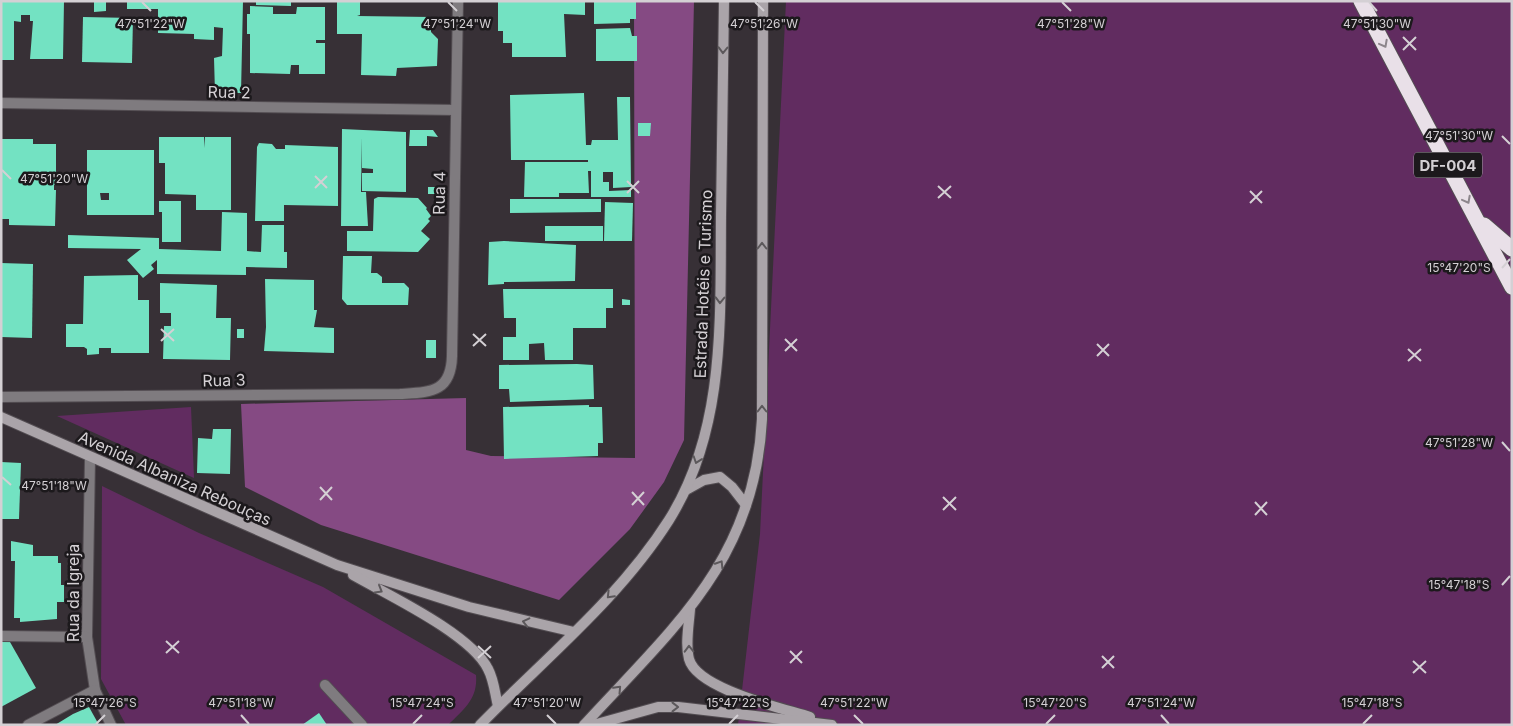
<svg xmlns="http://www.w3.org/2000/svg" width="1513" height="726" font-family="Inter,sans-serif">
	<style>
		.green { fill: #612c60 }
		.forest { fill: #854a83 }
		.building { fill: #73e2c2; fill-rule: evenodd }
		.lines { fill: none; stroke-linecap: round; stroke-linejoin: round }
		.lane-casing { stroke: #534d52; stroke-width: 12 }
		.street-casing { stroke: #534d52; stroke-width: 12 }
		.secondary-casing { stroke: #534d52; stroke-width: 12 }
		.highway-casing { stroke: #534d52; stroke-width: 17 }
		.lane { stroke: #7f7b7f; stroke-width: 10 }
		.street { stroke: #7f7b7f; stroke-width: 10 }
		.secondary { stroke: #aaa4a9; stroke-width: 10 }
		.highway { stroke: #e9e0e8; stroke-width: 15 }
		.oneway { stroke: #8d868c }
		.oneway2 { stroke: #5c585b }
		.ticks { fill: none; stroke: #d4d0d4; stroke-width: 2 }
		.labels { text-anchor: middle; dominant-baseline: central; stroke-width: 5; stroke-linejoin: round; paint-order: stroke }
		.shield { fill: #1c191c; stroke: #9d999d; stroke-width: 1 }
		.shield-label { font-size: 15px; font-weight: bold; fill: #d4d0d4 }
		.street-label { font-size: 16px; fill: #d4d0d4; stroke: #1c191c }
		.ticks-label { font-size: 12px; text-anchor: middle; fill: #d4d0d4; stroke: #1c191c; stroke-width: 5; stroke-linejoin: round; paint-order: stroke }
	</style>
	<rect width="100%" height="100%" fill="#373036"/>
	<g class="green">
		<polygon points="786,1 1512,1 1512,725 738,725 760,534"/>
		<polygon points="191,407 194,478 57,416"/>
		<path d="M 102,486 L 199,533 L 323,587 L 476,675 C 478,699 464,709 448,725 L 126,725 L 101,679 Z"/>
	</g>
	<polygon class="forest" points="634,1 694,1 684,440 664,482 630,529 559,600 321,525 245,487 241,404 466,398 466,450 491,456 635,458"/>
	<g class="building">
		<polygon points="1,1 64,1 63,59 30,59 33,21 30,21 30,15 21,15 21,22 14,21 14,60 1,60"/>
		<polygon points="94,1 106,1 106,11 94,12"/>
		<polygon points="127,1 243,1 241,93 215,93 214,58 222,56 223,28 214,27 214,40 194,39 194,34 158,33 158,9 127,9"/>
		<polygon points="256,1 291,1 291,6 256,5"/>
		<polygon points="337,1 360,1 360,15 357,16 431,17 431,32 438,39 437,66 397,68 396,76 361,75 362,34 337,34"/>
		<polygon points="498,1 585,1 585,15 564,14 566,57 512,57 512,43 503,43 503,31 498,31"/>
		<polygon points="594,1 636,1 636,19 630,19 630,23 594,24"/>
		<polygon points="250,6 273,7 273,14 296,14 297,7 325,7 325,40 316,40 316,43 325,43 325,74 299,74 299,65 291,65 290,74 250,73 250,34 247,34 247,14 250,14"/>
		<polygon points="83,17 133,18 132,63 82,62"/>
		<polygon points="630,28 632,36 637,36 637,61 596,61 596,29"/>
		<polygon points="584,93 586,145 591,145 592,140 618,140 617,97 630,97 631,187 613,188 613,172 603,172 603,182 609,182 609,191 631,190 631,197 591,197 591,171 588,171 589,193 559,193 559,197 524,197 525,162 588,162 588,160 511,160 510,95"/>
		<polygon points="638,123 651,123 650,136 638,136"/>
		<polygon points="342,129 406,132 406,192 362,191 362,173 373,173 373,169 362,168 362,137 361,192 366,192 368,226 341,226"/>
		<polygon points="410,130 433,130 438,137 427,136 427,146 409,146"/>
		<polygon points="159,137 204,137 205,148 205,137 231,137 231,210 196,210 196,195 165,194 165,163 159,163"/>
		<polygon points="1,139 33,139 33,144 56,144 56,185 54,185 54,190 56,190 55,226 9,225 9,219 1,219"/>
		<polygon points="259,143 272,144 276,149 285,149 285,145 338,147 338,206 284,205 284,221 255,221 257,147"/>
		<path d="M 87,150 L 154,150 L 154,215 L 87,215 ZM 100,193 L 109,193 L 109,200 L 101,200 Z"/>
		<polygon points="428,187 437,187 438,194 428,194"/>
		<polygon points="378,197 418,198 427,208 426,209 431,216 428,219 430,221 421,231 430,239 418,252 347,251 347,231 373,231 374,199"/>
		<polygon points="510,199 601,199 601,212 510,213"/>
		<polygon points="159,201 181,201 181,242 162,242 162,212 159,212"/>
		<polygon points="605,202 633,203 632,241 604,241"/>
		<polygon points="222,212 247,213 247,251 261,252 262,225 284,225 284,252 287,252 287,268 246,267 246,275 157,274 157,260 151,265 154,269 143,278 127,260 141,249 68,248 68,235 159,238 159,249 221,251"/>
		<rect x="545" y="226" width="58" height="15"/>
		<polygon points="504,241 576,245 575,281 504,282 504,284 488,285 489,242"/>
		<polygon points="343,256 372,256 371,273 377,273 382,277 382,283 404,283 409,288 408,305 347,305 342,299"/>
		<polygon points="1,263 33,264 32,338 1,337"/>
		<polygon points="138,275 138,300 149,300 149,353 111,353 111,348 99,348 99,354 87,355 87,349 84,347 66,347 66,324 83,324 84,276"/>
		<polygon points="265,279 314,280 314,310 317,310 314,327 334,328 334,353 264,351 266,327"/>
		<polygon points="160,283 217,285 216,318 231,318 230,360 163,359 164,326 171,326 171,313 160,313"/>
		<polygon points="503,289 613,289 613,308 606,308 606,328 573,328 573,360 545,360 544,343 529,344 529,360 503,360 503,337 516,337 516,318 504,318"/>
		<polygon points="622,299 630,300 630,305 622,305"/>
		<rect x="237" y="329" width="7" height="9"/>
		<rect x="426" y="340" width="10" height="18"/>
		<polygon points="577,364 593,365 594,399 510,402 509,389 499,389 499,365"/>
		<polygon points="589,405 589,407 602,407 603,443 598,443 598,456 504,459 503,407"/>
		<polygon points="213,429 231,429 230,474 197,473 198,438 212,439"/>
		<polygon points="1,462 21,463 19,519 1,519"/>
		<polygon points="11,541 33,545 33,556 58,556 58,563 61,563 61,585 64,585 64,602 57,602 57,619 20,622 20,618 14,618 15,561 11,561"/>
		<polygon points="1,641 10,642 36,688 1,707"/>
		<polygon points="89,707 99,725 55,725 73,714"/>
		<polygon points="319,713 327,725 302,725"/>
	</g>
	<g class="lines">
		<defs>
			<polyline id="lane" points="325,685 362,725"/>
			<g id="street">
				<polyline points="1,103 456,110"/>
				<path d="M 1,397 L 400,394 C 430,392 451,393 452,356 L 458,1"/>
				<polyline points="90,458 87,637 95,690 111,725"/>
				<polyline points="1,636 87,637"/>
				<polyline points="28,725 95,690"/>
			</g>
			<g id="secondary">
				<polyline points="1,417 337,565 469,607 574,632"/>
				<polyline points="686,490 704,480 720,477 732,487 746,505"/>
				<path d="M 353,575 C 388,595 471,634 488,669 C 494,680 495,694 498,706"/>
				<path d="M 690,609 C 689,624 685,644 689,659 C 697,689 782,708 810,717"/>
				<path d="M 480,725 C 544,659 619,599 669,520 C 726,429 720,319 721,216 C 722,145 723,73 724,1"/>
				<path d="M 584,725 C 673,628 755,560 762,419 L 763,1"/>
				<polyline points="593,725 658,707 678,707 832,725"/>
			</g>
			<g id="highway">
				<polyline points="1361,1 1512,287"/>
				<polyline points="1484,225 1512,249"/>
			</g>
		</defs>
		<use href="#lane" class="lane-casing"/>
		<use href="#street" class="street-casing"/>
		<use href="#secondary" class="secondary-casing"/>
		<use href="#highway" class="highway-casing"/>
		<use href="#lane" class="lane"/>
		<use href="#street" class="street"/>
		<use href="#secondary" class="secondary"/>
		<use href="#highway" class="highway"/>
	</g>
	<defs><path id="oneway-chevron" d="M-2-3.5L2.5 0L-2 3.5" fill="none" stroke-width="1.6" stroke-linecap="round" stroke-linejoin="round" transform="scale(1.25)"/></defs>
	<g class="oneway">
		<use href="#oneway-chevron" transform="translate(1384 44) rotate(62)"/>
		<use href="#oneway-chevron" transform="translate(1467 200) rotate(62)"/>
	</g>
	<g class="oneway2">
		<use href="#oneway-chevron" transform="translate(723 50) rotate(91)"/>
		<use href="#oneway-chevron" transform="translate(762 246) rotate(-90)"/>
		<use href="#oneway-chevron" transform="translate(720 300) rotate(91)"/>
		<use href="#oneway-chevron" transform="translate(762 409) rotate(-90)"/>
		<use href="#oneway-chevron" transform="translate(697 460) rotate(109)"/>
		<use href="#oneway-chevron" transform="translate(720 564) rotate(-58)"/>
		<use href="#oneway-chevron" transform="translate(379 590) rotate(30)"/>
		<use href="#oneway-chevron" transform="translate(610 595) rotate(134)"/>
		<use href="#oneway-chevron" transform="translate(526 622) rotate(-167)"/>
		<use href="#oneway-chevron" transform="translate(689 649) rotate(-91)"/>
		<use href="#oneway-chevron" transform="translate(618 689) rotate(-47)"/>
		<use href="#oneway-chevron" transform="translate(675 707)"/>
	</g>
	<path class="ticks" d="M 142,2 L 151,11M 448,2 L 457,11M 755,2 L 764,11M 1062,2 L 1071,11M 1369,2 L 1377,11M 1403,37 L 1416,50M 1403,50 L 1416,37M 1502,136 L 1510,144M 2,170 L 11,179M 315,176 L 327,188M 627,181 L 639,193M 938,186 L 951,198M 315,188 L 327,176M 1250,191 L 1262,203M 627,193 L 639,181M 938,198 L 951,186M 1250,203 L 1262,191M 1502,268 L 1510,259M 161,329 L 174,341M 473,334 L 486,346M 785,339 L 797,351M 161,341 L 174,329M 1097,344 L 1109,356M 473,346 L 486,334M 1408,349 L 1421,361M 785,351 L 797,339M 1097,356 L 1109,344M 1408,361 L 1421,349M 1502,442 L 1510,451M 2,477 L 11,485M 320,487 L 332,500M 632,492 L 644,505M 943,497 L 956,510M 320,500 L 332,487M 1255,502 L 1267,515M 632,505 L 644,492M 943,510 L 956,497M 1255,515 L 1267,502M 1502,585 L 1510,576M 166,641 L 179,653M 478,646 L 491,658M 790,651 L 802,663M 166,653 L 179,641M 1102,656 L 1114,668M 478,658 L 491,646M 1413,661 L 1426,673M 790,663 L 802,651M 1102,668 L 1114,656M 1413,673 L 1426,661M 241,715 L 249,724M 547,715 L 556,724M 854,715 L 863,724M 1161,715 L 1169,724M 96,724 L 105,715M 413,724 L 422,715M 729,724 L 738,715M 1046,724 L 1055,715M 1363,724 L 1372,715"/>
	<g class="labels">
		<rect class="shield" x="1414" y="152.5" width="68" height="25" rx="4"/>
		<g class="shield-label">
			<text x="1448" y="165">DF-004</text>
		</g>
		<g class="street-label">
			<text transform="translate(229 92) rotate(1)">Rua 2</text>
			<text transform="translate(439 193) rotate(-89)">Rua 4</text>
			<text transform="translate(703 284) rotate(-88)">Estrada Hotéis e Turismo</text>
			<text transform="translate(224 380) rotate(-1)">Rua 3</text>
			<text transform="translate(175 478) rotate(24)">Avenida Albaniza Rebouças</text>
			<text transform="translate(73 593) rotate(-90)">Rua da Igreja</text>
		</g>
	</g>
	<g class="ticks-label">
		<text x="151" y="28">47°51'22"W</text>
		<text x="457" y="28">47°51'24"W</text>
		<text x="764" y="28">47°51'26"W</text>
		<text x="1071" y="28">47°51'28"W</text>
		<text x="1377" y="28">47°51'30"W</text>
		<text x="1459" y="140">47°51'30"W</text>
		<text x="54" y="183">47°51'20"W</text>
		<text x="1459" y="272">15°47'20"S</text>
		<text x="1459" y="447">47°51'28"W</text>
		<text x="54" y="490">47°51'18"W</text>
		<text x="1459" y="589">15°47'18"S</text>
		<text x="105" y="707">15°47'26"S</text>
		<text x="422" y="707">15°47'24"S</text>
		<text x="738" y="707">15°47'22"S</text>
		<text x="1055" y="707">15°47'20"S</text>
		<text x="1372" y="707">15°47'18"S</text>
		<text x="241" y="707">47°51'18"W</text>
		<text x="547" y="707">47°51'20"W</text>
		<text x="854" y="707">47°51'22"W</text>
		<text x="1161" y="707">47°51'24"W</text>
	</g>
	<rect width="1513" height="726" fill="none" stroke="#d4d0d4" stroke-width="5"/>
</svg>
